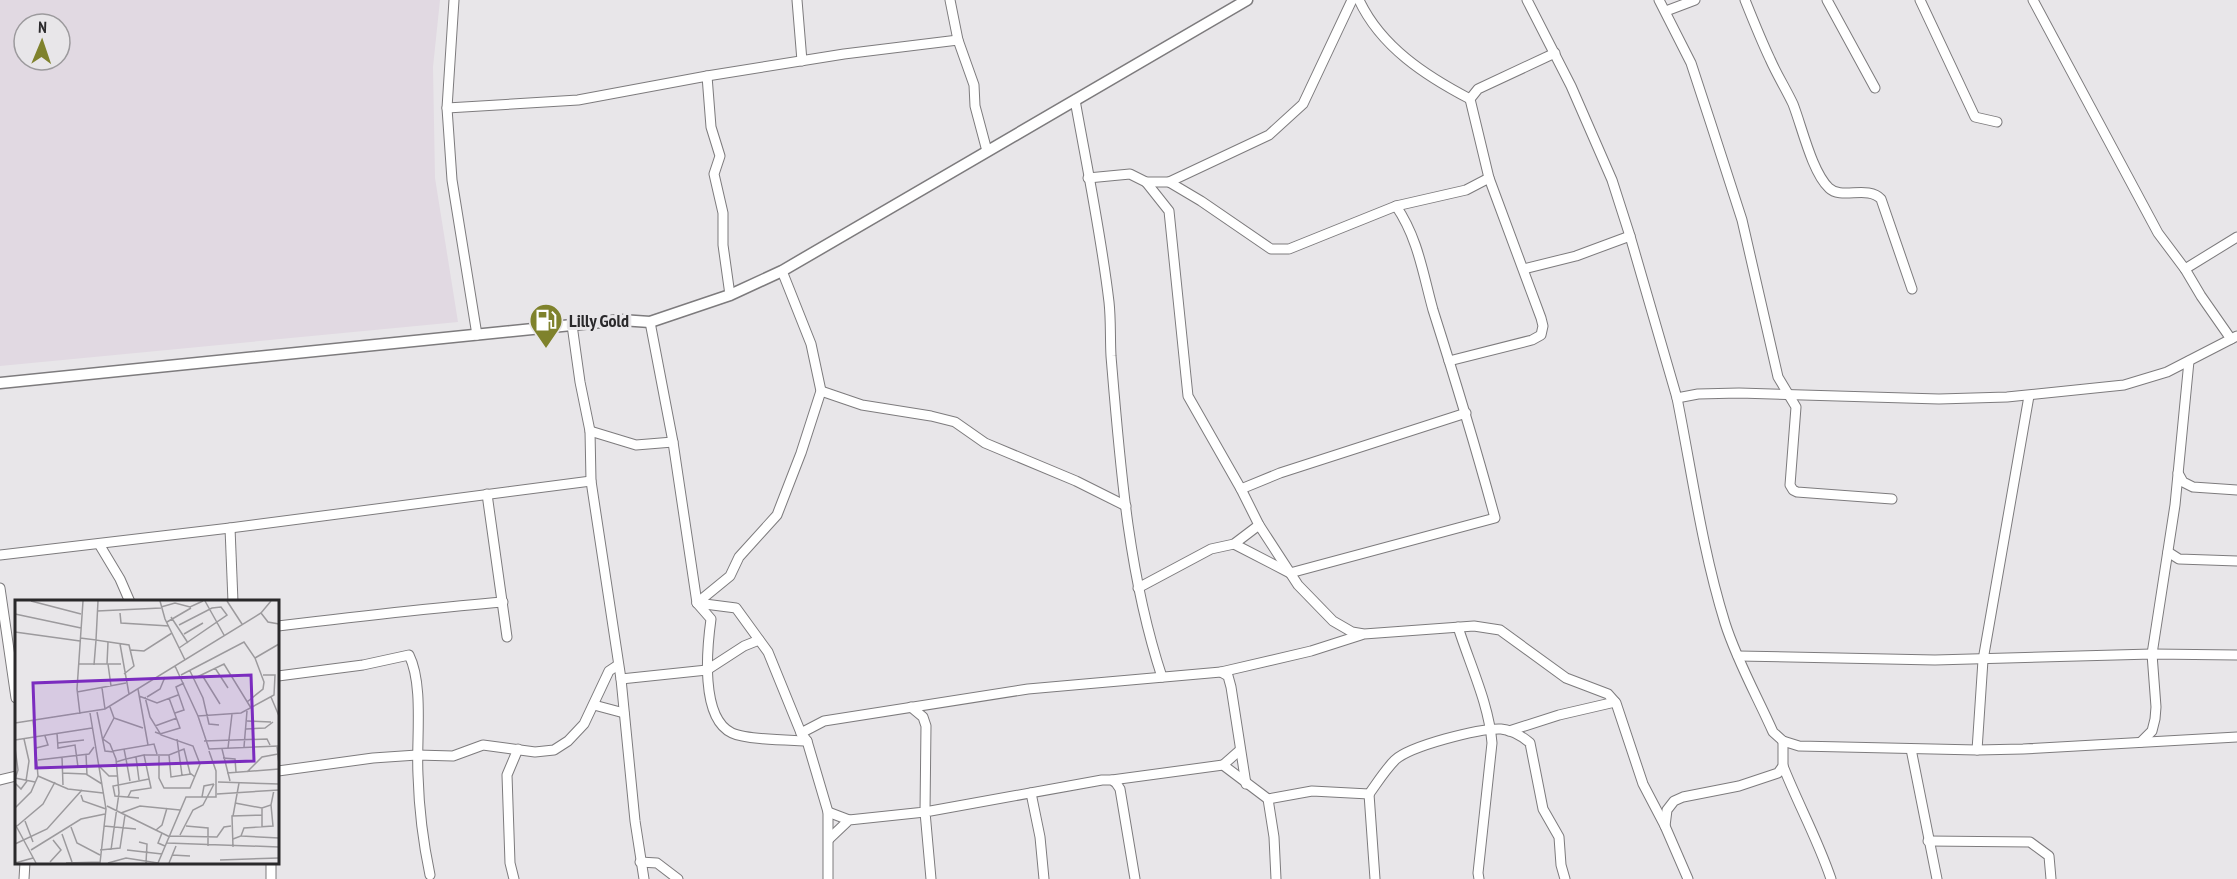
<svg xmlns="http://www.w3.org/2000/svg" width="2237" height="879" font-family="'PT Sans Narrow',sans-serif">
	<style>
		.built { fill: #e1d9e2; fill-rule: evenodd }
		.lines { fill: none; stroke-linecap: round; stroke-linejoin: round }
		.minor-casing { stroke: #7d7b7d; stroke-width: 11 }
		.major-casing { stroke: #7d7b7d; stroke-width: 13 }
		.minor { stroke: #fff; stroke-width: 9 }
		.major { stroke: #fff; stroke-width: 10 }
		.labels { text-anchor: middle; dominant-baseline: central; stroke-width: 6; stroke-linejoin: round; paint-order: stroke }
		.poi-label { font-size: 18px; font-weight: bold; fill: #2a292b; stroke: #e8e6e9; text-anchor: start }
		.inset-road { fill: none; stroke: #9c9a9d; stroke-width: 1.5 }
		.view { fill: #7b2cbf; fill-opacity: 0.15; stroke: #7b2cbf; stroke-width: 3 }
		.inset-edge { fill: none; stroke: #2a292b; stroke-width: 3 }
	</style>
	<rect width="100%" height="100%" fill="#e8e6e9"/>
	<path class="built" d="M 0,0 L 440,0 L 433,67 L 435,178 L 458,322 L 0,366 ZM 24,24 L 60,24 L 60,60 L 24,60 Z"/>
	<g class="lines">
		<defs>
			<g id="minor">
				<polyline points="454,0 447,108 452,180 477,335"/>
				<polyline points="797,0 802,61"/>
				<polyline points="950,0 958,40 974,85 975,106 987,151"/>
				<path d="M 1359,0 C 1381,47 1426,76 1470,99"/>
				<polyline points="1527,0 1571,86 1612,180 1630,236 1677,398 1698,394 1739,393 1939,399 2007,397 2124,385 2167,372 2237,336"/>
				<polyline points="1659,0 1691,63 1711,124 1742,220 1778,377 1796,407 1790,485 1793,490 1797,492 1892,499"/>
				<path d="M 1745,0 C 1753,20 1761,40 1770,59 C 1777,75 1786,89 1793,104 C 1802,127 1812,172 1829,188 C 1841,200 1868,185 1881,199 L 1912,289"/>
				<polyline points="1827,0 1875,88"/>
				<polyline points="1920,0 1975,117 1997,122"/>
				<polyline points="2033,0 2158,233 2185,269 2201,296 2231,339"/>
				<polyline points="1666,11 1695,0"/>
				<polyline points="707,76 711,127 720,156 714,174 723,213 723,245 730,295"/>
				<path d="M 1075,100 C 1087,167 1101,234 1109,302 C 1111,320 1110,338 1111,356 C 1120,464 1128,574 1162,677"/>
				<polyline points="447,108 578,100 707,76 844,54 958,40"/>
				<polyline points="1088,178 1130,174 1146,182 1169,182 1201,201 1271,249 1289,249 1396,206 1466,190 1489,178"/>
				<polyline points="1146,182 1169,211 1188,396 1241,489 1259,525 1298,585 1333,621 1352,632 1364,634 1474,626 1500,630 1566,678 1608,694 1616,703 1643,784 1665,826 1688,879"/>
				<polyline points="1169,182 1269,135 1303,104 1352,0"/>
				<polyline points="1524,269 1576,256 1630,236"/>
				<polyline points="2185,269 2237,237"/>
				<path d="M 650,322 L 673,442 L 697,603 L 711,619 C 707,648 700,718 732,733 C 747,740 789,740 807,741"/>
				<polyline points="572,325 580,382 590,431 591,481 621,679 635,821 644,879"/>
				<polyline points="1449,361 1532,340 1541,335 1543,326 1541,318 1489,178 1470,99 1478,89 1555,53"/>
				<polyline points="821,391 862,405 931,416 955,422 985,443 1076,481 1126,506"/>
				<path d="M 1677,398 C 1692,473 1702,549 1725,623 C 1737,661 1757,696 1773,732 L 1783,741 L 1799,746 L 1977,750 L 2023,749 L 2237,737"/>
				<polyline points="590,431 636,445 673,442"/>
				<polyline points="2178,473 2183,482 2193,487 2237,490"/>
				<polyline points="1241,489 1280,473 1466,413"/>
				<polyline points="487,494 507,637"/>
				<polyline points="230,528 233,602"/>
				<polyline points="99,544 120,579 130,602"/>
				<path d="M 1234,544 L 1290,573 L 1495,518 C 1476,448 1455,379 1433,310 C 1423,274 1418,238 1396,206"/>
				<polyline points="2168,552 2179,559 2237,561"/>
				<polyline points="0,555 230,528 591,481"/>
				<polyline points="0,588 16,698"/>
				<polyline points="1138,588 1211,549 1234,544 1259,525"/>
				<polyline points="697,603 730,576 739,557 777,515 801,453 821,391 811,344 782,271"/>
				<polyline points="697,603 736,608 768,652 801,733 807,741 828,812 828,879"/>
				<path d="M 278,626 C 353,617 428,608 503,602"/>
				<path d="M 1458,627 C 1470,665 1489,704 1492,743 L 1478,873 L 1479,879"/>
				<polyline points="1738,656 1935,660 2152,654 2237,655"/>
				<polyline points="1221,672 1311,651 1361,635"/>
				<path d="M 278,676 L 363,665 L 409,655 C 424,685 416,741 418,775 C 419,809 423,842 430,875"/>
				<polyline points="621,679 707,670 744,646 759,640"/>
				<polyline points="594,705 624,713"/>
				<polyline points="1509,731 1559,715 1615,702"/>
				<polyline points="801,733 824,721 1028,689 1221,672 1228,676 1231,687 1246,784"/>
				<polyline points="2141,742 2152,731 2155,719 2156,707 2152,654 2175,505 2189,361"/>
				<polyline points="1911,749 1937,879"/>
				<polyline points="1977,750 1983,660 2029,396"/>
				<polyline points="1223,765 1240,750"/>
				<path d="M 1783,766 C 1798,804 1818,840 1831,879"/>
				<polyline points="278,771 373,758 417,755 453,756 483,745 535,752 554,750 568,741 584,724 609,671 618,665"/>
				<polyline points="0,780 16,776"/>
				<path d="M 1112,780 L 1223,765 L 1268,799 L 1312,791 L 1369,794 C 1377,783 1385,770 1395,760 C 1410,746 1479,728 1501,729 C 1511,730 1522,736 1530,743 L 1543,809 L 1559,837 L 1561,865 L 1565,879"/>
				<polyline points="1031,793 1040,837 1044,879"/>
				<polyline points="1369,794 1375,879"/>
				<polyline points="1268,799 1274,837 1276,879"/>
				<polyline points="828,812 849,820"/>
				<polyline points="1665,826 1667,810 1674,801 1683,797 1739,786 1778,773 1783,766 1783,741"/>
				<polyline points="829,839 849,820 925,812 926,726 923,717 911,707"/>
				<polyline points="1928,841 2030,842 2049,856 2051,879"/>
				<polyline points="271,862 271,879"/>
				<polyline points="640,862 657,863 678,879"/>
				<polyline points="24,879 25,862"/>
				<polyline points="514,879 510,863 507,775 518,749"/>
				<polyline points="931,879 925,812 1102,780 1112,780 1116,783 1120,789 1135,879"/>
			</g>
			<polyline id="major" points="0,383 621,320 650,322 730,295 782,271 1247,0"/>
		</defs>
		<use href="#minor" class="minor-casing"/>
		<use href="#major" class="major-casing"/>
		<use href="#minor" class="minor"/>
		<use href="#major" class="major"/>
	</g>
	<defs>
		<symbol id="fuel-pin" viewBox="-11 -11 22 30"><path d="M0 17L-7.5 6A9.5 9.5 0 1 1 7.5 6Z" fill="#7f822c" stroke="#e8e6e9"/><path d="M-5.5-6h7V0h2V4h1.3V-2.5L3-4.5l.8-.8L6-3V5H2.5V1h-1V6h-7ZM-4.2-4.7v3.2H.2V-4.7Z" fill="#fff"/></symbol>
	</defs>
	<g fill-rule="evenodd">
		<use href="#fuel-pin" x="527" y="301" width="38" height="52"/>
	</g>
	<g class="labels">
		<g class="poi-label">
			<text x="569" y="320">Lilly Gold</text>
		</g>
	</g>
	<g transform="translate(15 600)">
		<rect width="264" height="264" fill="#e8e6e9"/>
		<path class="inset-road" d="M 16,1 L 66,14M 145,1 L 150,19 L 170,60M 190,1 L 209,35M 212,1 L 227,24M 146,7 L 160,3 L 175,7 L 188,1M 82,11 L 146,8M 105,13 L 106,23 L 154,26M 246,13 L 253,22 L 264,24M 0,14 L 66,28M 156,17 L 173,43M 152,22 L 176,8M 0,32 L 65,41M 169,34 L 188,23M 65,38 L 81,40 L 83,1M 105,44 L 114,94M 164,48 L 212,15 L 206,7 L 197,8 L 164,25M 116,50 L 129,51 L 157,33M 240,58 L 264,44M 63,64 L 106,64M 92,64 L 93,42M 93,64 L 96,86M 79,65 L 81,40 L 114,45 L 119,66 L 109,74M 160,66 L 183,116 L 226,113 L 259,95 L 260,75 L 248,75M 200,68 L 213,88M 175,71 L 188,98 L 194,124 L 204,125M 166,75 L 229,42 L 240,58 L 249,82 L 248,89 L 232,102M 187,75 L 205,104M 180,78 L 209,64 L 236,108M 87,88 L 90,109M 123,89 L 133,145M 62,92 L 111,83M 124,96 L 142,103 L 163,95M 130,97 L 135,117 L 146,135 L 178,146 L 185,164 L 175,188 L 149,188 L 144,178 L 144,156M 132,97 L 145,89 L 150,77M 256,97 L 264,116M 95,107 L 99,118 L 88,139 L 95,144 L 101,159 L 104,193 L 96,250M 82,112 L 90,151 L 99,152M 75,113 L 91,209 L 85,263M 160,113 L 169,110 L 161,87 L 169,83M 65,114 L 62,89 L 68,1M 183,116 L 194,149 L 264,146M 99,118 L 128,128M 232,121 L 256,122M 0,123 L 90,109 L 246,13 L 256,1M 140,126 L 162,118M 231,129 L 250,128 L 258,122M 140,132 L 145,134 L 165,128 L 154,98M 42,133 L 43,148 L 60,145 L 63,167M 9,139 L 14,161 L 11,181M 162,139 L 167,175M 0,140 L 77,128M 189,141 L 252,139 L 255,145M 43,143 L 69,140M 262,146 L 264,164M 229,147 L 232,111M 0,148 L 3,170 L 0,179M 21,148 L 33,145 L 30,136M 213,148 L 217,114M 207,149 L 215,181M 98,151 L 139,144 L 142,154M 71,154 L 72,175M 129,155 L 154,155 L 169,149 L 175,173 L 180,177M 154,155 L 156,177 L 176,174M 47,157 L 48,185M 121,157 L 124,180M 208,158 L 220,159 L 221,172M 23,160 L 74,154 L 79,147M 101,162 L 111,159 L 109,149M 83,165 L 94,176 L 102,176M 232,172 L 247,157 L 263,154M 47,173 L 71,174 L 87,184M 212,173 L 264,169M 23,176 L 53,189 L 88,193M 0,178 L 20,182M 203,182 L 264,184M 0,183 L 6,189 L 12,181M 202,194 L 264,190M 66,195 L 68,201 L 91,209M 113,197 L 116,191 L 136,188 L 129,155 L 111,159 L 115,181M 187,197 L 189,186 L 199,184M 124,198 L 100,196 L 98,186 L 134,179M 220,203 L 247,208 L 256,205 L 259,190M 92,206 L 155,237M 0,208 L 16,192 L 23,176 L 18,120M 106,213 L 125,206 L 165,210M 218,216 L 224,183M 10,221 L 18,242M 0,224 L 21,263M 2,226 L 28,204 L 40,182M 89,226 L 121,229M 171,226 L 193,228 L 193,246M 56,227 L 62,243 L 85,255M 247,227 L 247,208M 141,230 L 147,225 L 152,208M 147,233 L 143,243 L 150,246M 47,234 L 57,262M 165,235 L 178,210 L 188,205 L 199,184M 155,236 L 202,237 L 209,227 L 216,226M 226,236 L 264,238M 218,239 L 226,236 L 229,228 L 258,226 L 256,205M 124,242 L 132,244 L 131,263M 152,243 L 264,247M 0,244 L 32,229 L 67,190M 218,247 L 217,216 L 247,215M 16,250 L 66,219 L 90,214M 85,250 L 105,248 L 110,215M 112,250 L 147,254M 157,255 L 175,256M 205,260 L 264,258M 35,262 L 46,250 L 38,240M 0,263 L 18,258M 51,263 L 85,262M 93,263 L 111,258 L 143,263M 143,263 L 171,197 L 201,197 L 201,171 L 194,151M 154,263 L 161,246"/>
		<path class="view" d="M 236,75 L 239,161 L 21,168 L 18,83 Z"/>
		<rect width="264" height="264" class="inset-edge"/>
	</g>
	<g transform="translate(42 42) rotate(2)"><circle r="28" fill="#e8e6e9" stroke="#9c9a9d" stroke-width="1.5"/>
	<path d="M0-4.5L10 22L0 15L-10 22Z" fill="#7f822c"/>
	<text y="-9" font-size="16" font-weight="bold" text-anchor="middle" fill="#2a292b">N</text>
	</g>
</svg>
